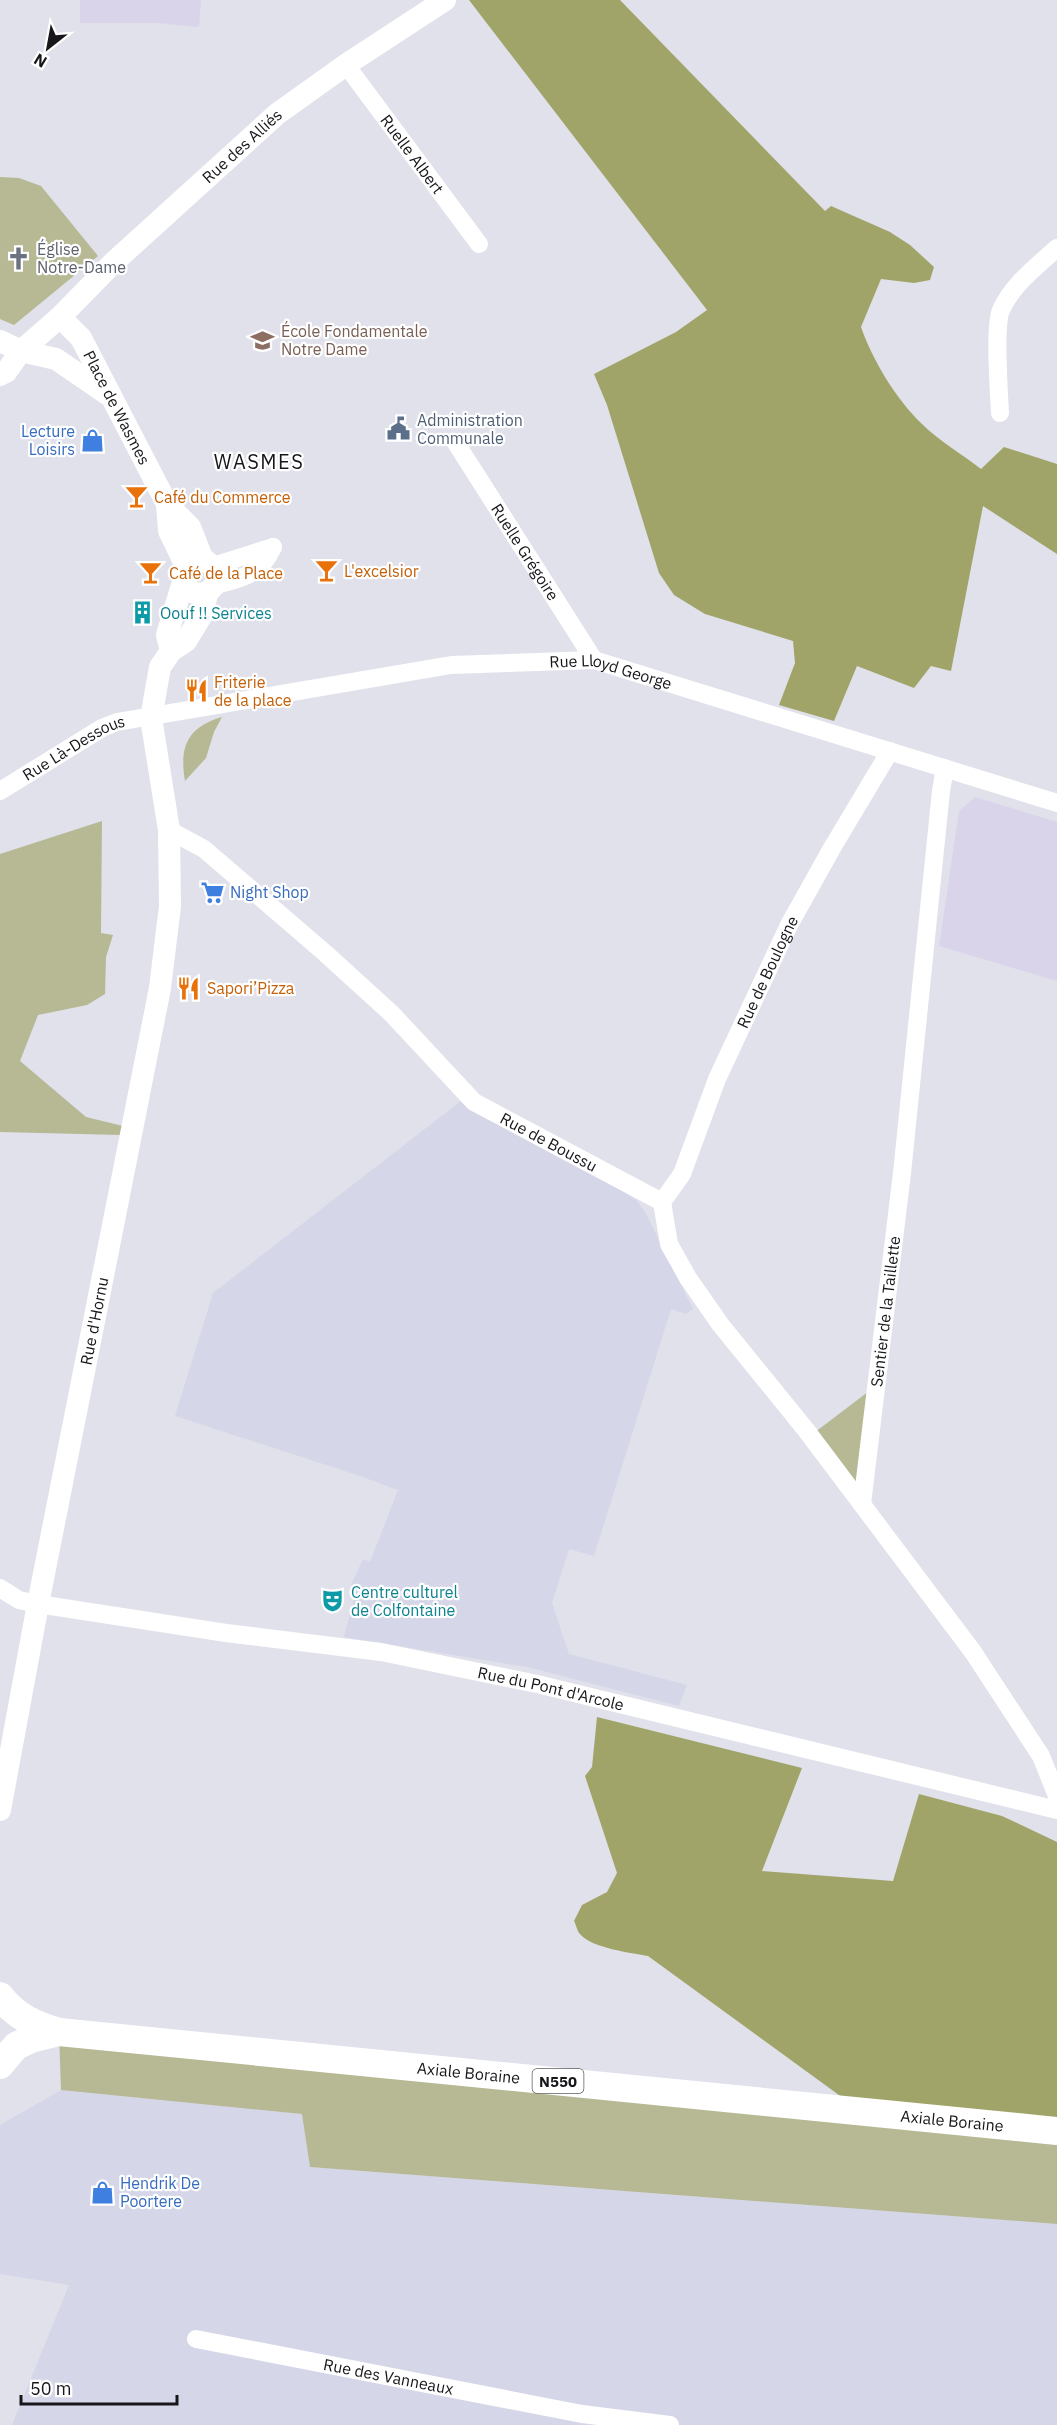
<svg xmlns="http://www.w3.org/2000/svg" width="1057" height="2425" font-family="'IBM Plex Sans',sans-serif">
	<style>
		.built { fill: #d5d6e7 }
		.education { fill: #dad4ea }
		.green { fill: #b6b994 }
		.forest { fill: #a1a468 }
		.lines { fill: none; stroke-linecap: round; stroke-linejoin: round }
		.minor { stroke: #fff; stroke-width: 18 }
		.tertiary { stroke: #fff; stroke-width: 22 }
		.primary { stroke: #fff; stroke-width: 28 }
		.labels { text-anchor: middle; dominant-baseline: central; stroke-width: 4.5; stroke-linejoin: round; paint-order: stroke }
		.shield { fill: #fff; stroke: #5d5d5f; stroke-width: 1.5 }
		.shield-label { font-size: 15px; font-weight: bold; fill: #17171b }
		.street-label { font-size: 16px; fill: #17171b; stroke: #fff }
		.worship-label { font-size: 16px; fill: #5b616d; stroke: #fff; text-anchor: start }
		.education-label { font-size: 16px; fill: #785e54; stroke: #fff; text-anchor: start }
		.service-label { font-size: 16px; fill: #4e5e75; stroke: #fff; text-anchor: start }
		.shop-label { font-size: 16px; fill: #366cbe; stroke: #fff; text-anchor: start }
		.food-label { font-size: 16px; fill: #c56008; stroke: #fff; text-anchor: start }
		.culture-label { font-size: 16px; fill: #0d838f; stroke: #fff; text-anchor: start }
		.quarter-label { font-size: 20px; letter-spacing: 1.5px; fill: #17171b; stroke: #fff }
	</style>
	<rect width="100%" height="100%" fill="#e0e1eb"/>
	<g class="built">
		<polygon points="461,1101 626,1193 637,1201 645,1212 693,1309 686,1314 671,1309 594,1556 569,1549 552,1603 569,1654 687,1685 679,1706 527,1667 344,1637 357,1587 351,1585 363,1559 370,1562 398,1490 360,1476 175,1416 213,1293"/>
		<polygon points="61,2090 303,2114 310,2167 1057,2224 1057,2425 12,2425 69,2285 0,2274 0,2125"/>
	</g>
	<g class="education">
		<polygon points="80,0 201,0 199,27 158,23 80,23"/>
		<polygon points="975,797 1057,822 1057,981 939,946 959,811"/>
	</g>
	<g class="green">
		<polygon points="0,177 19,178 41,186 98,256 14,325 0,319"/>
		<path d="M 222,717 L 214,732 L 206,758 L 185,781 C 179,746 188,727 222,717 Z"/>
		<polygon points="102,821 101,933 113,935 106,957 105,994 87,1005 38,1015 20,1061 86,1117 123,1126 121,1135 0,1132 0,854"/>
		<polygon points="877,1385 862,1504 810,1436"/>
		<polygon points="59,2032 1057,2132 1057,2224 310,2167 302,2114 61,2090"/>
	</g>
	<g class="forest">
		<path d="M 469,0 L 620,0 L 825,211 L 831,206 L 890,232 L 910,245 L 934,267 L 930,280 L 914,283 L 881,279 L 861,327 C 873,361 896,399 922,424 C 939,441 962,454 981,469 L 1004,447 L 1057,464 L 1057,554 L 983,506 L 951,671 L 931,666 L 914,688 L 857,666 L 834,721 L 779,705 L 795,663 L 793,641 L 705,614 L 674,595 L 659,573 L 607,405 L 594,374 L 676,332 L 707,310 Z"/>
		<path d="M 597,1717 L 802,1768 L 762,1871 L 893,1881 L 919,1794 L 1002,1816 L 1057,1842 L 1057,2119 L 843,2098 L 648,1956 C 632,1953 591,1948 580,1934 C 577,1931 576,1924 574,1921 L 582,1905 L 607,1892 L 617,1873 L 585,1776 L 592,1767 Z"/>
	</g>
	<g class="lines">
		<g class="minor">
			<path id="s1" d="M 346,65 L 479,244"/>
			<path d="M 1000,413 C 999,392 994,327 1001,310 C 1012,285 1037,266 1057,248"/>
			<path id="s2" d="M 456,443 L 594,660"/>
			<polyline points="213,566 273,547"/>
			<path d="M 215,585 C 242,579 261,574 273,547"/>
			<path id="s3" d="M 0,791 L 102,728 L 117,722 L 451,665 L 594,660 L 1057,803"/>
			<path id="s4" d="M 169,830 L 204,849 L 325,953 L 392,1014 L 474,1102 L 662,1202 L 669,1244 L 688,1278 L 720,1324 L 806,1430 L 973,1652 L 1041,1756 L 1057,1796"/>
			<path id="s5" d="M 662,1202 L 682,1174 L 717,1079 L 789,925 L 832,848 L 890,751"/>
			<path id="s6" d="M 862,1504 L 902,1173 L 941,791 L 945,768"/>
			<path id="s7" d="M 0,1588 L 19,1600 L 38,1604 L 226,1633 L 381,1652 L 537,1684 L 1057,1810"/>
			<path id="s8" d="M 196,2339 L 582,2414 L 670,2425"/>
		</g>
		<g class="tertiary">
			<path id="s9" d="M 60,317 L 81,338 L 167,504 L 190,527 L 203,560"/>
			<polyline points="0,341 21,351 56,359 107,394"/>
			<path id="s10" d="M 0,375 L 6,372 L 21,351 L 60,317 L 114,262 L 277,114 L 347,64 L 445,0"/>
			<polyline points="167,504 169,531 186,566"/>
			<path d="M 171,651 L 167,635 L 183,582 L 184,571 L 191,562 L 201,559 L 206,561 L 215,568 L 217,579 L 215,585 L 207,593 C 196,595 188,592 183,582"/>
			<path id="s11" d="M 0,1810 L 38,1604 L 160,988 L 170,906 L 169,830 L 151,718 L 160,667 L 171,651 L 186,641 L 203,613 L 207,593"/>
		</g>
		<g class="primary">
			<path id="s12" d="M 0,1996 C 16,2017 35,2025 59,2032 L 1057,2131"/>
			<polyline points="0,2065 16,2046 31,2039 59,2032"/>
		</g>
	</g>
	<defs>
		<symbol id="church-bare" viewBox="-9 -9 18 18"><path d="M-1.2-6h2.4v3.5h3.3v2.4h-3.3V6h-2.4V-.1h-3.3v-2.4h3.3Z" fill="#6b7280" stroke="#fff" stroke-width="2.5" paint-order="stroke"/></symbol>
		<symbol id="school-bare" viewBox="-9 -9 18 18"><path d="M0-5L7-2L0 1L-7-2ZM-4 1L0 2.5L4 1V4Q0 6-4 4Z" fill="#8d6e63" stroke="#fff" stroke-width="2.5" paint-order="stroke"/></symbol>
		<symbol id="civic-bare" viewBox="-9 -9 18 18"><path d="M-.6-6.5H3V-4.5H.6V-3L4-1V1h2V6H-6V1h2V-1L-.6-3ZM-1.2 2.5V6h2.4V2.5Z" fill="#5c6f8a" stroke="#fff" stroke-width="2.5" paint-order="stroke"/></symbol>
		<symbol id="shop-bare" viewBox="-9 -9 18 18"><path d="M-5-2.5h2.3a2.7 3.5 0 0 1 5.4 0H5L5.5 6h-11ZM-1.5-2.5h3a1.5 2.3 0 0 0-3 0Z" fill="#3f7fe0" stroke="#fff" stroke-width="2.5" paint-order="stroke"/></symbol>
		<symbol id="bar-bare" viewBox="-9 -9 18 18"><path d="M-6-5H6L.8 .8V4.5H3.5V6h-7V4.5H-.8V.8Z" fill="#e8710a" stroke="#fff" stroke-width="2.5" paint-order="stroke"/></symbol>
		<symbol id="building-bare" viewBox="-9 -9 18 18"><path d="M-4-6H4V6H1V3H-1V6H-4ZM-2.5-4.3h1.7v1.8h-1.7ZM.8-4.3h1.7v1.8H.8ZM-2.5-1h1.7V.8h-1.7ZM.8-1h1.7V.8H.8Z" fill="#0f9aa8" stroke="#fff" stroke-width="2.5" paint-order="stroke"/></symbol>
		<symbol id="restaurant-bare" viewBox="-9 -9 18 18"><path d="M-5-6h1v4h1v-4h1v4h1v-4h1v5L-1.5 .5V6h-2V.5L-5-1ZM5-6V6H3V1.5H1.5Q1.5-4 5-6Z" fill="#e8710a" stroke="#fff" stroke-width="2.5" paint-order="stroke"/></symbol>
		<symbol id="supermarket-bare" viewBox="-9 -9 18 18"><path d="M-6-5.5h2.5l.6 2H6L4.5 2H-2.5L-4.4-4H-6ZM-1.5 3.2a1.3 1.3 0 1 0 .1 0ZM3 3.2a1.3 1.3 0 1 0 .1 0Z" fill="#3f7fe0" stroke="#fff" stroke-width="2.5" paint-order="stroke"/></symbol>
		<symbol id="theatre-bare" viewBox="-9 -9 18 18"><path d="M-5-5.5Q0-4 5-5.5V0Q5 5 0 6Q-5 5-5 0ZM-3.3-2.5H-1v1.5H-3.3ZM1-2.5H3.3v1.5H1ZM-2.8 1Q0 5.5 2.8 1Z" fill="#0f9aa8" stroke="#fff" stroke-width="2.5" paint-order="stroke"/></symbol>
	</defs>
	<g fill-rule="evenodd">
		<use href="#church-bare" x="2" y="242" width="33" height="33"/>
		<use href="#school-bare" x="246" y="324" width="33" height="33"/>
		<use href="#civic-bare" x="382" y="412" width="33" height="33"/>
		<use href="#shop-bare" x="76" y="424" width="33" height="33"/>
		<use href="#bar-bare" x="120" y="480" width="33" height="33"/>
		<use href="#bar-bare" x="310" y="554" width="33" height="33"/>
		<use href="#bar-bare" x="134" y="556" width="33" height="33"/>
		<use href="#building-bare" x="126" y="596" width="33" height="33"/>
		<use href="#restaurant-bare" x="180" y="674" width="33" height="33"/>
		<use href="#supermarket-bare" x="196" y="876" width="33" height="33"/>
		<use href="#restaurant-bare" x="172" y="972" width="33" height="33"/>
		<use href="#theatre-bare" x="316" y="1584" width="33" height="33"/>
		<use href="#shop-bare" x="86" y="2176" width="33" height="33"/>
	</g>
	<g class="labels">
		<rect class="shield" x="532.5" y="2069" width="51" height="24" rx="4.5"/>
		<g class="shield-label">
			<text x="558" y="2081">N550</text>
		</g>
		<g class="street-label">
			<text stroke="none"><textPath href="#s10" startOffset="334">Rue des Alliés</textPath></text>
			<text stroke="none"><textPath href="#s1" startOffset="111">Ruelle Albert</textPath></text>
			<text stroke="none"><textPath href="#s9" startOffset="108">Place de Wasmes</textPath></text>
			<text stroke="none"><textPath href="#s2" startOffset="129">Ruelle Grégoire</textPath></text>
			<text stroke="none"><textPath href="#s3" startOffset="636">Rue Lloyd George</textPath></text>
			<text stroke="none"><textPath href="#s3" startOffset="86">Rue Là-Dessous</textPath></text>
			<text stroke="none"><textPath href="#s5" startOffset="254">Rue de Boulogne</textPath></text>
			<text stroke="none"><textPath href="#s4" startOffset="495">Rue de Boussu</textPath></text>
			<text stroke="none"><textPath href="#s6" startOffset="194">Sentier de la Taillette</textPath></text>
			<text stroke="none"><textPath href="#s11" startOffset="498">Rue d'Hornu</textPath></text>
			<text stroke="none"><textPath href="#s7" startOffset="562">Rue du Pont d'Arcole</textPath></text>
			<text stroke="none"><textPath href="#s12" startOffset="482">Axiale Boraine</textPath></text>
			<text stroke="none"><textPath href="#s12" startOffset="968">Axiale Boraine</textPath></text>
			<text stroke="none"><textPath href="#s8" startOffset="196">Rue des Vanneaux</textPath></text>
		</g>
		<g class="worship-label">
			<text x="37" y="249">Église<tspan x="37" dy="18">Notre-Dame</tspan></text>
		</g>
		<g class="education-label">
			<text x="281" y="331">École Fondamentale<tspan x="281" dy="18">Notre Dame</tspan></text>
		</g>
		<g class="service-label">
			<text x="417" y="420">Administration<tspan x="417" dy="18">Communale</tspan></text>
		</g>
		<g class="shop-label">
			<text x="75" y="431" text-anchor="end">Lecture<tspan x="75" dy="18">Loisirs</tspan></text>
			<text x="230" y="892">Night Shop</text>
			<text x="120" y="2183">Hendrik De<tspan x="120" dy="18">Poortere</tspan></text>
		</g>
		<g class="food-label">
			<text x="154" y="497">Café du Commerce</text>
			<text x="344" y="571">L'excelsior</text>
			<text x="169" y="573">Café de la Place</text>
			<text x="214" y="682">Friterie<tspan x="214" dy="18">de la place</tspan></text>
			<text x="207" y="988">Sapori’Pizza</text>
		</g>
		<g class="culture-label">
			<text x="160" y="613">Oouf !! Services</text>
			<text x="351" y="1592">Centre culturel<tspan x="351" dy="18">de Colfontaine</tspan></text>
		</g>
		<g class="quarter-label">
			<text x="259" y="461">WASMES</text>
		</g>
	</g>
	<g transform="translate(48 48) rotate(211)" stroke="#ffffff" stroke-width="4.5" paint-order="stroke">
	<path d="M0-4.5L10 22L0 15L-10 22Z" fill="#17171b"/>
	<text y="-9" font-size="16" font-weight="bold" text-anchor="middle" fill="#17171b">N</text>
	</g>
	<path d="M21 2395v9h156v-9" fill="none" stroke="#17171b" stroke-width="3"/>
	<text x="30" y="2395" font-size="18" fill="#17171b" stroke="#ffffff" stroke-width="4.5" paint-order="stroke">50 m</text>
</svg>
